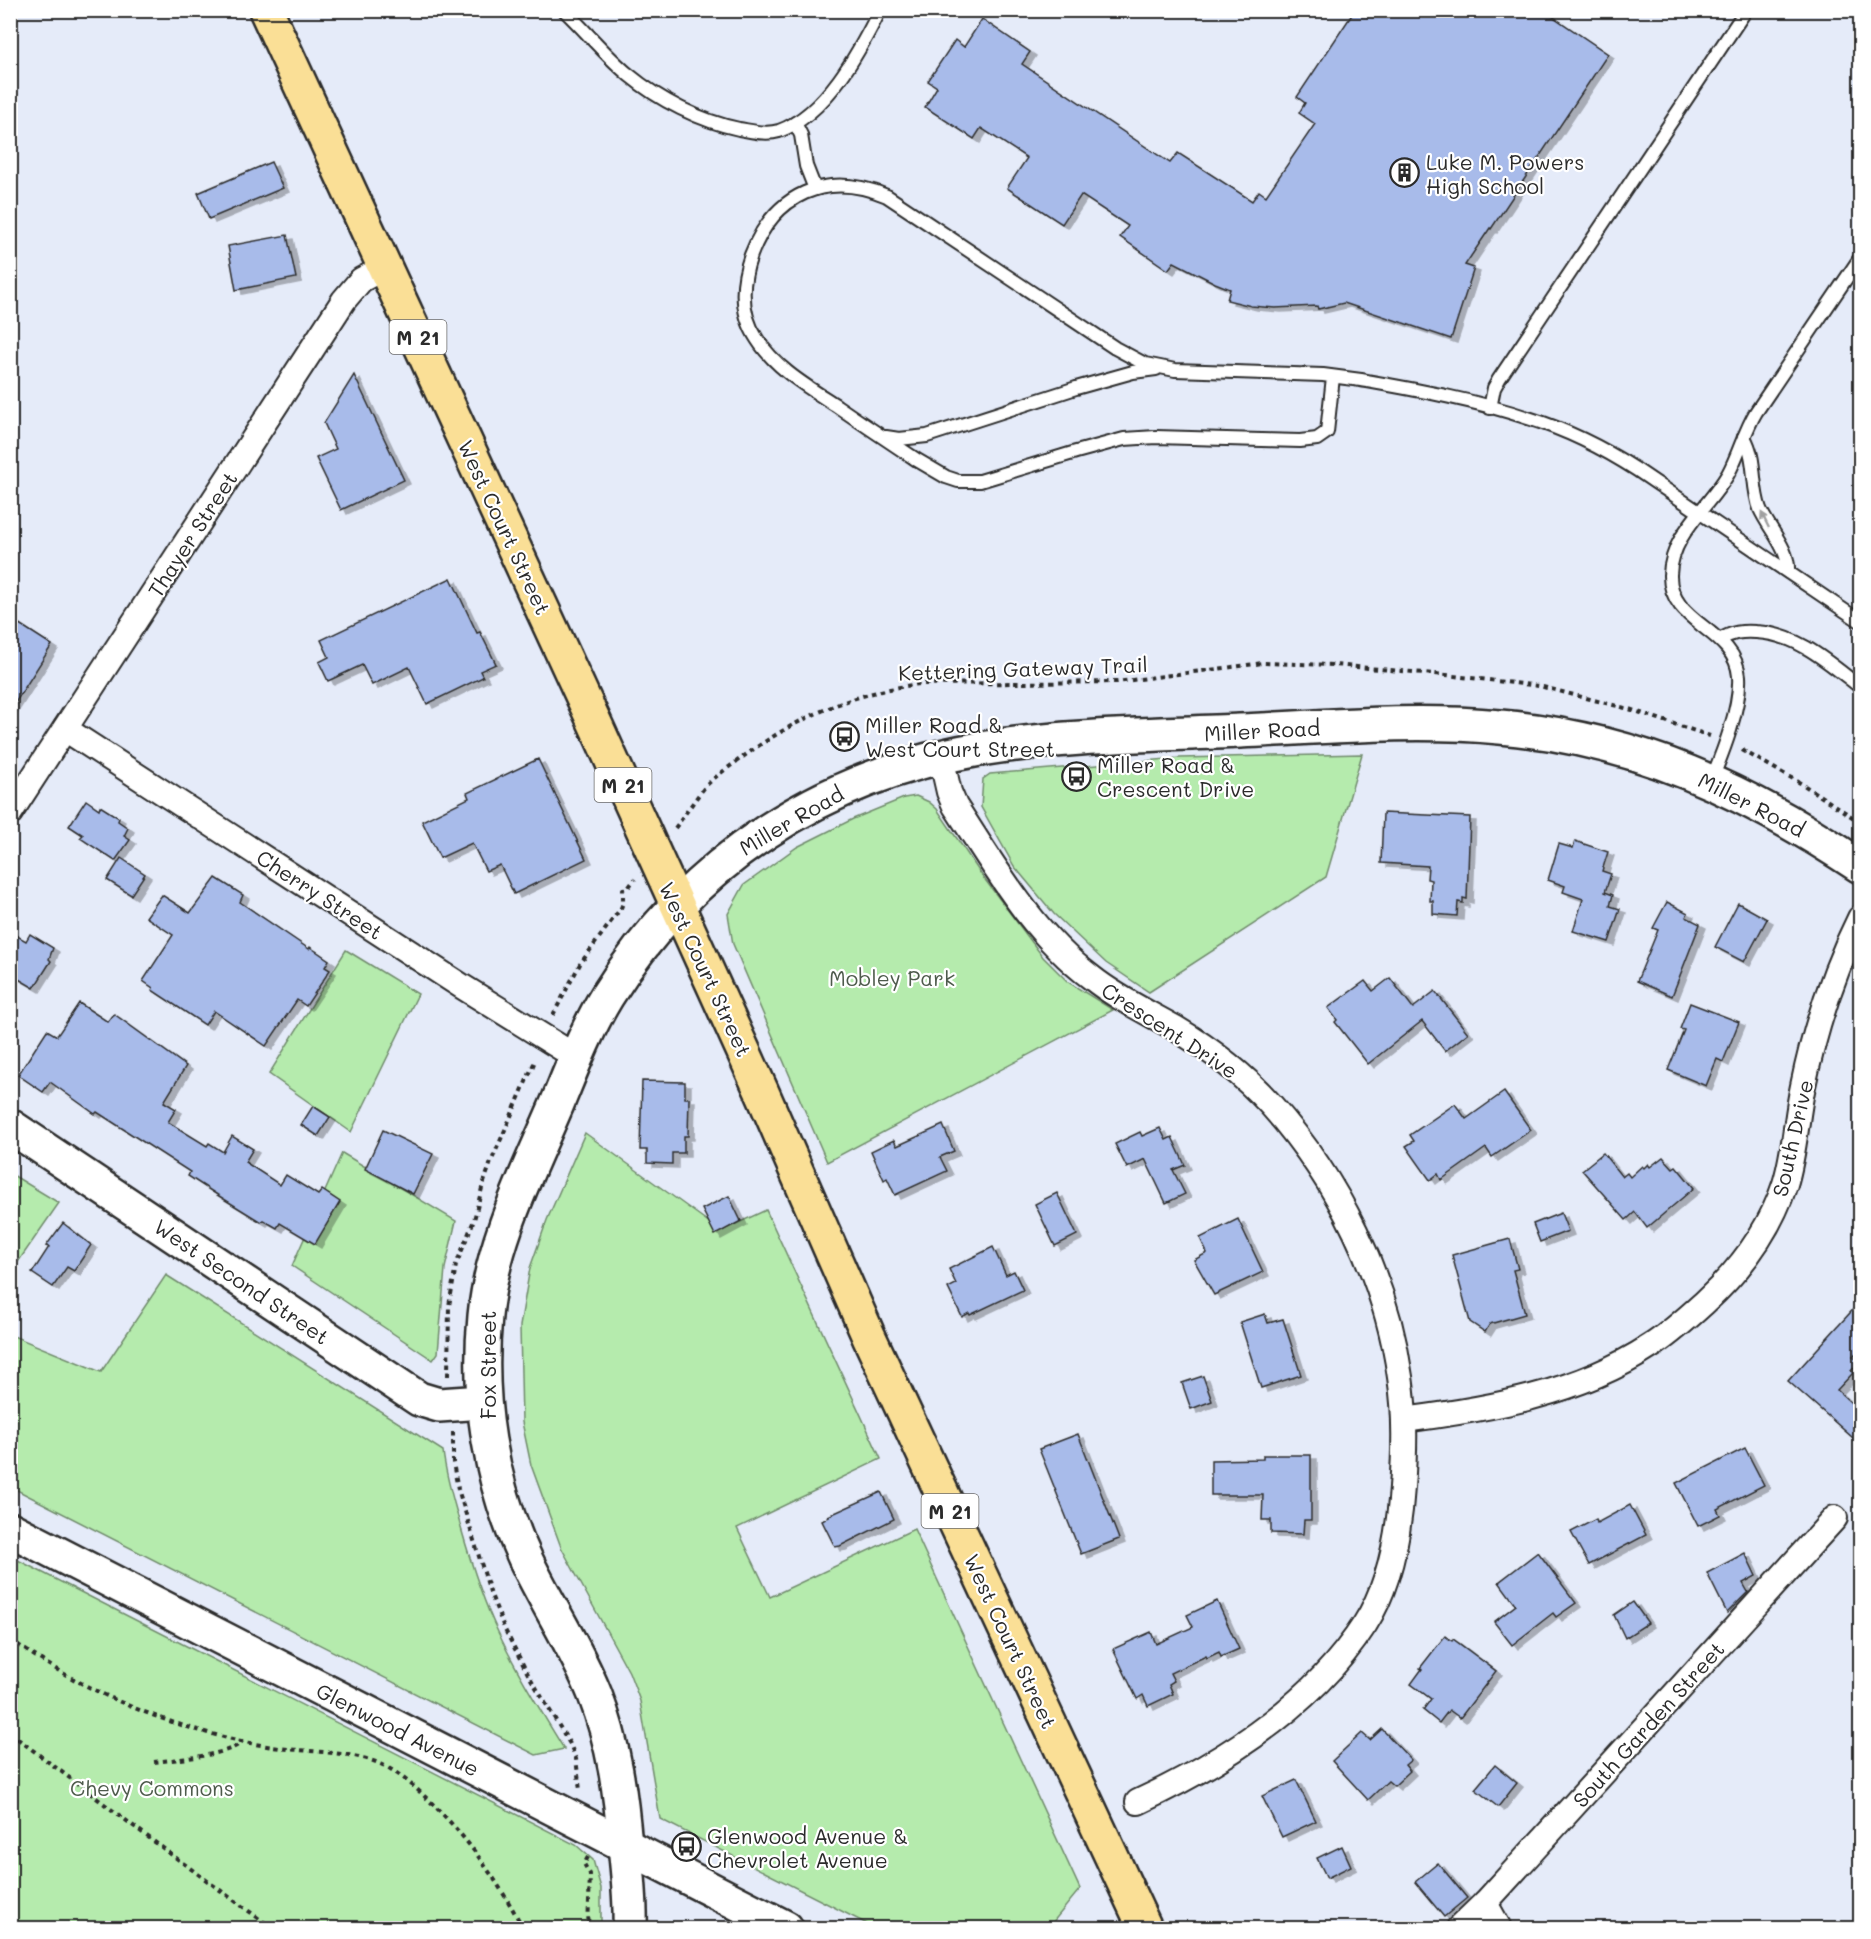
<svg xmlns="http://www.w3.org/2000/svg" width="1871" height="1939" font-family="Mali,sans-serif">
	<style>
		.green { fill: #b5ebad; stroke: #708b6c; stroke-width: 1.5 }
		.building { fill: #a8bbea; stroke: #2b2b2b; stroke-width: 1.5; filter: url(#shadow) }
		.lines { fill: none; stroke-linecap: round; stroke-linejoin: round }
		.lane-casing { stroke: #2b2b2b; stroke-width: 16 }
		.street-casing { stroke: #2b2b2b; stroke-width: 28 }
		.secondary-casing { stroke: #2b2b2b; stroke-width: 38 }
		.primary-casing { stroke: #2b2b2b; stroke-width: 38 }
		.path { stroke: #2b2b2b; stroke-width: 4; stroke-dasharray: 4.5 4.5; stroke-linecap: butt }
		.lane { stroke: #fff; stroke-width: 12 }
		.street { stroke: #fff; stroke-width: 24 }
		.secondary { stroke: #fff; stroke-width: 33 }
		.primary { stroke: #fadf96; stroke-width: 33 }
		.oneway { fill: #a0a0a0 }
		.labels { text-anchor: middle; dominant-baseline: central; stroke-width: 4.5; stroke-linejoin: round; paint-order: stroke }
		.shield { fill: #fff; stroke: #6b6b6b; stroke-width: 1.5 }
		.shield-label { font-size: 20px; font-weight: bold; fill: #2b2b2b }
		.poi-label { font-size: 21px; fill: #2b2b2b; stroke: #fff; text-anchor: start }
		.street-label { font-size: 21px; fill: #2b2b2b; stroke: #fff }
		.park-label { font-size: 21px; fill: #4e5b4c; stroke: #fff }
	</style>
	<defs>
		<filter id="shadow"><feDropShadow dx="6" dy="4" stdDeviation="0" flood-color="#0004"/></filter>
	</defs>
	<rect width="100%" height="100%" fill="#e5ebf9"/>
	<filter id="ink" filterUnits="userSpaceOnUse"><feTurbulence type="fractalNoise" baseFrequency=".0167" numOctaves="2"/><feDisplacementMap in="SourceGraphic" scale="12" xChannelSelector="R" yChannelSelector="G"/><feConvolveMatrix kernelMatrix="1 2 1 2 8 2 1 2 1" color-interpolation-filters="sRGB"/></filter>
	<g filter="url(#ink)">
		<g class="green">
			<polygon points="1362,754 1326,877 1149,992 1106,963 1054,914 1014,866 981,807 983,779 990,774 1180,758"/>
			<polygon points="916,796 929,802 937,809 983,877 1043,957 1068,982 1113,1010 827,1162 733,944 728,914 744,885 797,847 853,819 904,798"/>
			<polygon points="346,950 418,994 351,1132 269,1074"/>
			<polygon points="585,1133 721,1231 766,1210 881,1459 737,1528 770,1597 914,1529 1080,1889 1048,1928 875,1928 660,1819 640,1701 629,1672 561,1547 531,1465 522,1422 520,1326 530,1268 547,1220"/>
			<polygon points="342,1153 456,1221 445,1268 438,1353 433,1360 292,1266"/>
			<polygon points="11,1174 59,1203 11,1272"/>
			<path d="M 166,1275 L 443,1451 C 446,1478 454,1502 461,1528 C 471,1563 482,1599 498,1632 C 517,1673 541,1711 564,1749 L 536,1755 L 11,1487 L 11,1335 L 101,1372 Z"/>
			<polygon points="10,1556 576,1845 593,1860 601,1888 601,1928 11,1928"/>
		</g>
		<g class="building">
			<polygon points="1355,10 1543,10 1608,54 1491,229 1490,228 1465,265 1474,268 1451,339 1344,303 1318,309 1317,306 1275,308 1251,306 1227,300 1230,289 1215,283 1174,262 1168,270 1120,237 1128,226 1081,195 1062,224 1007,188 1027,158 981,128 974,139 925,107 937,87 928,81 955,40 964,47 982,19 1030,52 1022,64 1170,163 1178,153 1252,201 1259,191 1266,196 1315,124 1299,113 1305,103 1297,97"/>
			<polygon points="271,162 283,188 209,219 198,193"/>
			<polygon points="287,235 296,278 236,290 228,246"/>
			<polygon points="354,375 404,480 341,510 316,458 336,449 324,423"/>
			<polygon points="451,578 477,633 480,632 496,664 480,671 483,677 427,704 409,667 372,685 362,665 328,681 319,662 329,657 321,640"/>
			<polygon points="10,618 52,645 10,711"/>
			<polygon points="538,759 586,859 514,894 500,865 486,871 472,843 440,858 422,821 469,798 467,793"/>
			<polygon points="86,800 99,809 100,806 119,818 118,821 128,828 124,836 130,840 115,861 80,838 83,835 69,826"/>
			<polygon points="1383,813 1470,817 1467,899 1463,898 1463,903 1458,902 1457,916 1433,914 1433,901 1430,901 1431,880 1427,879 1428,866 1381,863"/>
			<polygon points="1575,841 1608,852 1602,871 1611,874 1605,892 1613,895 1610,906 1620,909 1609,942 1573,931 1583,899 1563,892 1565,886 1548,880 1559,844 1573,848"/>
			<polygon points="121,858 145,874 131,895 107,880"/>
			<polygon points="216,878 243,895 240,902 309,949 310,947 329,960 325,967 330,970 306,1006 297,1000 266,1046 214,1011 205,1025 152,990 153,988 143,981 173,935 146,917 162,895 190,913"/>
			<polygon points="1667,902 1688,913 1686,917 1700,924 1672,996 1637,981 1658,930 1653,928"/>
			<polygon points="1738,903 1767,919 1744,962 1715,947"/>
			<polygon points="10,932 26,941 30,934 53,948 49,959 51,961 34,988 10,974"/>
			<polygon points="1390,978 1413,1008 1435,991 1468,1033 1445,1051 1422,1021 1368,1064 1335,1022 1337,1020 1328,1008 1365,981 1373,991"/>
			<polygon points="79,1003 108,1022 114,1014 186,1066 164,1102 176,1109 168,1122 207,1146 209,1143 223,1152 232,1136 253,1149 245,1162 280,1185 286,1175 318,1195 322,1190 340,1202 315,1244 280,1223 277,1228 263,1220 261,1222 219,1196 188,1176 190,1172 97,1112 95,1114 50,1082 43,1092 18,1075 47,1030 57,1036"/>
			<polygon points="1690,1003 1739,1022 1723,1062 1717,1059 1706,1086 1668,1070 1684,1030 1680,1029"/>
			<polygon points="642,1081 685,1082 685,1098 689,1098 688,1136 684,1136 684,1153 672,1153 672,1164 647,1163 647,1150 640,1150"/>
			<polygon points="1504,1092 1531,1130 1492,1157 1486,1148 1441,1180 1438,1174 1430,1180 1406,1146 1414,1141 1410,1135 1455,1104 1466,1119"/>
			<polygon points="313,1106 330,1117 318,1136 301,1125"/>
			<polygon points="943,1125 954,1151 940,1157 947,1171 895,1195 887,1178 884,1180 871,1151 894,1140 897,1146"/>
			<polygon points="1160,1128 1166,1140 1172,1137 1185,1165 1173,1170 1185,1194 1166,1203 1145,1159 1127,1168 1115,1144 1140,1132 1142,1136"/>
			<polygon points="383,1130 433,1154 413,1194 365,1169"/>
			<polygon points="1603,1153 1622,1177 1627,1173 1630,1177 1642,1166 1644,1168 1648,1164 1650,1167 1663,1157 1673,1168 1676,1166 1694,1188 1647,1228 1635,1212 1626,1220 1582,1170"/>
			<polygon points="1057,1193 1077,1235 1055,1246 1035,1204"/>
			<polygon points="729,1196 741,1221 715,1235 702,1209"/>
			<polygon points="1561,1213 1568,1231 1540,1242 1533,1224"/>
			<polygon points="1238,1219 1263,1272 1214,1295 1194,1260 1207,1253 1200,1238"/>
			<polygon points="63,1223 91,1245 74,1271 67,1267 53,1287 32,1273 49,1247 46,1246"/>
			<polygon points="1510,1239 1518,1269 1513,1270 1525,1314 1490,1324 1485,1332 1470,1322 1452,1255"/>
			<polygon points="993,1247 1006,1275 1014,1271 1023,1290 970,1315 969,1313 962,1317 948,1288 956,1284 949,1269"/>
			<polygon points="1860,1302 1860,1349 1853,1356 1859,1362 1851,1371 1853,1373 1837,1390 1860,1411 1860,1444 1788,1381"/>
			<polygon points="1265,1314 1268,1323 1283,1319 1301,1375 1261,1388 1240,1322"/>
			<polygon points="1203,1376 1212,1401 1191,1409 1182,1383"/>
			<polygon points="1078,1434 1119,1539 1081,1554 1039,1449"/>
			<polygon points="1745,1448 1764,1485 1717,1509 1720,1515 1698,1526 1676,1483"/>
			<polygon points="1263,1455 1311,1455 1311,1520 1304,1520 1303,1534 1271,1533 1271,1520 1262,1520 1263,1495 1211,1495 1211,1460 1263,1459"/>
			<polygon points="881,1492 894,1519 840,1546 835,1547 822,1521 829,1517 828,1516"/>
			<polygon points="1630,1505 1646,1535 1589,1565 1571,1532 1596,1519 1597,1523"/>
			<polygon points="1538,1552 1576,1603 1556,1617 1553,1613 1512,1645 1494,1622 1516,1605 1499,1582"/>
			<polygon points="1745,1553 1756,1576 1743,1583 1748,1592 1727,1613 1707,1573"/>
			<polygon points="1217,1601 1239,1649 1221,1657 1219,1652 1207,1658 1206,1656 1170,1673 1174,1681 1169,1684 1173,1694 1148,1706 1143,1695 1137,1699 1113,1649 1151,1632 1156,1644 1193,1627 1187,1615"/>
			<polygon points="1633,1602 1648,1623 1625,1638 1614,1615"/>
			<polygon points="1445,1636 1452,1641 1453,1639 1496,1671 1460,1718 1449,1710 1439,1723 1423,1710 1431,1699 1411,1684 1422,1669 1420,1668"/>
			<polygon points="1382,1729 1411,1760 1405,1765 1410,1771 1394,1786 1388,1781 1368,1800 1332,1761 1362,1733 1370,1740"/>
			<polygon points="1495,1765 1517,1783 1498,1807 1475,1789"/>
			<polygon points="1296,1780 1316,1821 1282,1837 1262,1796"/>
			<polygon points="1342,1846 1351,1866 1327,1878 1317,1858"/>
			<polygon points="1438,1863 1467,1898 1444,1917 1415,1882"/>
		</g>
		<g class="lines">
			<defs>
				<g id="lane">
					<path d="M 564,10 C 586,31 606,56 629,75 C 659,100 700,121 739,129 C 752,131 766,135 779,131 C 826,114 859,52 880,10"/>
					<polyline points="795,123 801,135 806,166 815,189"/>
					<path d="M 1333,377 L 1327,432 L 1317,439 L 1300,441 L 1156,437 L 1124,439 L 1076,452 L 980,481 L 958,481 L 946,477 L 917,460 C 890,442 863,424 837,406 C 808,387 776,369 757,339 C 740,313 741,283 751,255 C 774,194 826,170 887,196 L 1115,348 L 1145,364 L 1175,370 L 1323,375 L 1361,380 C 1417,390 1475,400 1528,418 C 1567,430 1603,448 1637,470 L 1860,621"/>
					<polyline points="1490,408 1494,388 1499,379 1746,10"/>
					<polyline points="886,437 899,439 927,436 1076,388 1133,372 1156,369"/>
					<path d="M 1744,437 C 1757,459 1751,485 1760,509 C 1769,529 1790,550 1788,572"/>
					<path d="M 1720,640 C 1732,632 1742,631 1756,632 C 1798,634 1828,662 1860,687"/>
					<path d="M 1711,781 C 1723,752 1741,707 1739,676 C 1735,629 1669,624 1670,575 C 1671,534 1709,507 1728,474 C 1739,454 1744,432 1756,412 L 1860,258"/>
				</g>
				<g id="street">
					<polyline points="65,729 463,987 576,1057"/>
					<path d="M 941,757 L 949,792 L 955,806 C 995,867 1032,933 1092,978 C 1117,998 1147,1012 1175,1028 C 1210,1049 1244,1075 1271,1105 C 1338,1180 1386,1277 1400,1377 C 1406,1414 1405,1450 1402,1487 C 1399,1533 1390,1585 1365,1624 C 1313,1705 1224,1762 1138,1802"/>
					<polyline points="10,813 344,300 361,280 385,267"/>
					<path d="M 1404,1420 C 1489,1409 1578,1394 1651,1346 C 1670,1334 1687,1318 1704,1303 C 1739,1271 1770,1230 1785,1184 C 1795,1152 1796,1118 1803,1086 C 1815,1028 1834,970 1860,918"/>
					<polyline points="1485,1903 1499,1928"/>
					<polyline points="1459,1928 1485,1903 1835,1518"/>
				</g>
				<g id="secondary">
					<polyline points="10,1126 419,1399 439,1405 483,1402"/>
					<polyline points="10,1529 786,1928"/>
					<path d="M 630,1928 C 631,1901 628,1873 625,1846 C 621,1795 614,1744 595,1695 C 576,1647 547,1605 525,1558 C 490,1483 477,1399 485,1316 C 492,1241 528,1172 557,1104 C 572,1068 586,1030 607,996 C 691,861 824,775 980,749 C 1066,735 1153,735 1240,731 C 1326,727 1414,719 1500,727 C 1637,739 1747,791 1860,866"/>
				</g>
				<polyline id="primary" points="266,10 593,719 761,1090 869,1337 1145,1928"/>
			</defs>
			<use href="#lane" class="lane-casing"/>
			<use href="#street" class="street-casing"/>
			<use href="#secondary" class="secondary-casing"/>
			<use href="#primary" class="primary-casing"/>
			<g class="path">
				<polyline points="1742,750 1802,784 1860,822"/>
				<path d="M 675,828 C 685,815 694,800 705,787 C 715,776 728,768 740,759 C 794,719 853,692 920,684 L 1117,682 L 1263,663 L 1335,665 L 1446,675 L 1539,686 L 1629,709 L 1710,736"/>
				<polyline points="553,1015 580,964 621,908 623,903 623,889 628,888 635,879"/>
				<polyline points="448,1376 449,1306 456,1265 474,1220 482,1188 491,1162 535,1061"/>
				<polyline points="453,1432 453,1463 458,1489 491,1595 505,1630 528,1674 570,1744 576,1759 580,1790"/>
				<path d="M 10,1639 C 82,1691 163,1725 250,1743 C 266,1746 283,1749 299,1750 C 329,1753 360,1753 387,1767 C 399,1774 410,1783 420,1792 C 463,1831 496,1877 523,1928"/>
				<polyline points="10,1733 172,1855 272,1928"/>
				<path d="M 154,1762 C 171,1760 234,1755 242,1741"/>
				<polyline points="588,1857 584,1864 590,1874 588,1928"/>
			</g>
			<use href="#lane" class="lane"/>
			<use href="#street" class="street"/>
			<use href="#secondary" class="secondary"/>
			<use href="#primary" class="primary"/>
		</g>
		<defs><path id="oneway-solid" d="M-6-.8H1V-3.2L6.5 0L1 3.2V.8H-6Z" transform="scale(1.5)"/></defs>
		<use class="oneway" href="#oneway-solid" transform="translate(1765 520) rotate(-116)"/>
	</g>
	<defs>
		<symbol id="building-ring" viewBox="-11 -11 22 22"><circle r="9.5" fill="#fff" stroke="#2b2b2b" stroke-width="1.5"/><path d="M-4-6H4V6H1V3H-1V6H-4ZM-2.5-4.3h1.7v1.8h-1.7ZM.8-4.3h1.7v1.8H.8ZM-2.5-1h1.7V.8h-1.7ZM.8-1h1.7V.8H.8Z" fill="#2b2b2b"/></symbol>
		<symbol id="bus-ring" viewBox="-11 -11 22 22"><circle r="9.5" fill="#fff" stroke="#2b2b2b" stroke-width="1.5"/><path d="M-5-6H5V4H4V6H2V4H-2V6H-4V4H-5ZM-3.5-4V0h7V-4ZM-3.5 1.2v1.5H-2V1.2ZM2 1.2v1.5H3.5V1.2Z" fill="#2b2b2b"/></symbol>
	</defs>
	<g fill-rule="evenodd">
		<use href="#building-ring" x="1388" y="156" width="33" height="33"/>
		<use href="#bus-ring" x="828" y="720" width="33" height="33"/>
		<use href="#bus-ring" x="1060" y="760" width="33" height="33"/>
		<use href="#bus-ring" x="670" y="1830" width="33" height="33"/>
	</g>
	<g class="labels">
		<g class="shield">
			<rect x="389.5" y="320" width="57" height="34" rx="4.5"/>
			<rect x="594.5" y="768" width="57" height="34" rx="4.5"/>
			<rect x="921.5" y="1494" width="57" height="34" rx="4.5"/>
		</g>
		<g class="shield-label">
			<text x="418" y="337">M 21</text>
			<text x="623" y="785">M 21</text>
			<text x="950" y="1511">M 21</text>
		</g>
		<g class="poi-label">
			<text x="1426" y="161">Luke M. Powers<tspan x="1426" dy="24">High School</tspan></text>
			<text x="865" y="724">Miller Road &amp;<tspan x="865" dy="24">West Court Street</tspan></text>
			<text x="1097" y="764">Miller Road &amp;<tspan x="1097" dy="24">Crescent Drive</tspan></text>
			<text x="707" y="1835">Glenwood Avenue &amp;<tspan x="707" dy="24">Chevrolet Avenue</tspan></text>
		</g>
		<g class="street-label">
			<text transform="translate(505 527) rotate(65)">West Court Street</text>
			<text transform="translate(192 534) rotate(-57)">Thayer Street</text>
			<text transform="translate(1023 668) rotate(-2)">Kettering Gateway Trail</text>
			<text transform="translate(1262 730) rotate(-3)">Miller Road</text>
			<text transform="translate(1752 804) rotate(27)">Miller Road</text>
			<text transform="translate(791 820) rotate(-30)">Miller Road</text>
			<text transform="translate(320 894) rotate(33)">Cherry Street</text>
			<text transform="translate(706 969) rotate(65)">West Court Street</text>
			<text transform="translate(1170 1030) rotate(33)">Crescent Drive</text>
			<text transform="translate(1792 1138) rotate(-77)">South Drive</text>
			<text transform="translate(242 1281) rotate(34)">West Second Street</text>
			<text transform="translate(487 1365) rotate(-90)">Fox Street</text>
			<text transform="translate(1011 1641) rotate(65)">West Court Street</text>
			<text transform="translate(1648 1724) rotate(-48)">South Garden Street</text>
			<text transform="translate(398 1729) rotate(27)">Glenwood Avenue</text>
		</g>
		<g class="park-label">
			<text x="892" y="977">Mobley Park</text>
			<text x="152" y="1787">Chevy Commons</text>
		</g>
	</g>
	<rect width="1871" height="1939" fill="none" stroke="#fff" stroke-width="36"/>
	<rect x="18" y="18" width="1835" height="1903" fill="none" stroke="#2b2b2b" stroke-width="2" filter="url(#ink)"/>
</svg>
